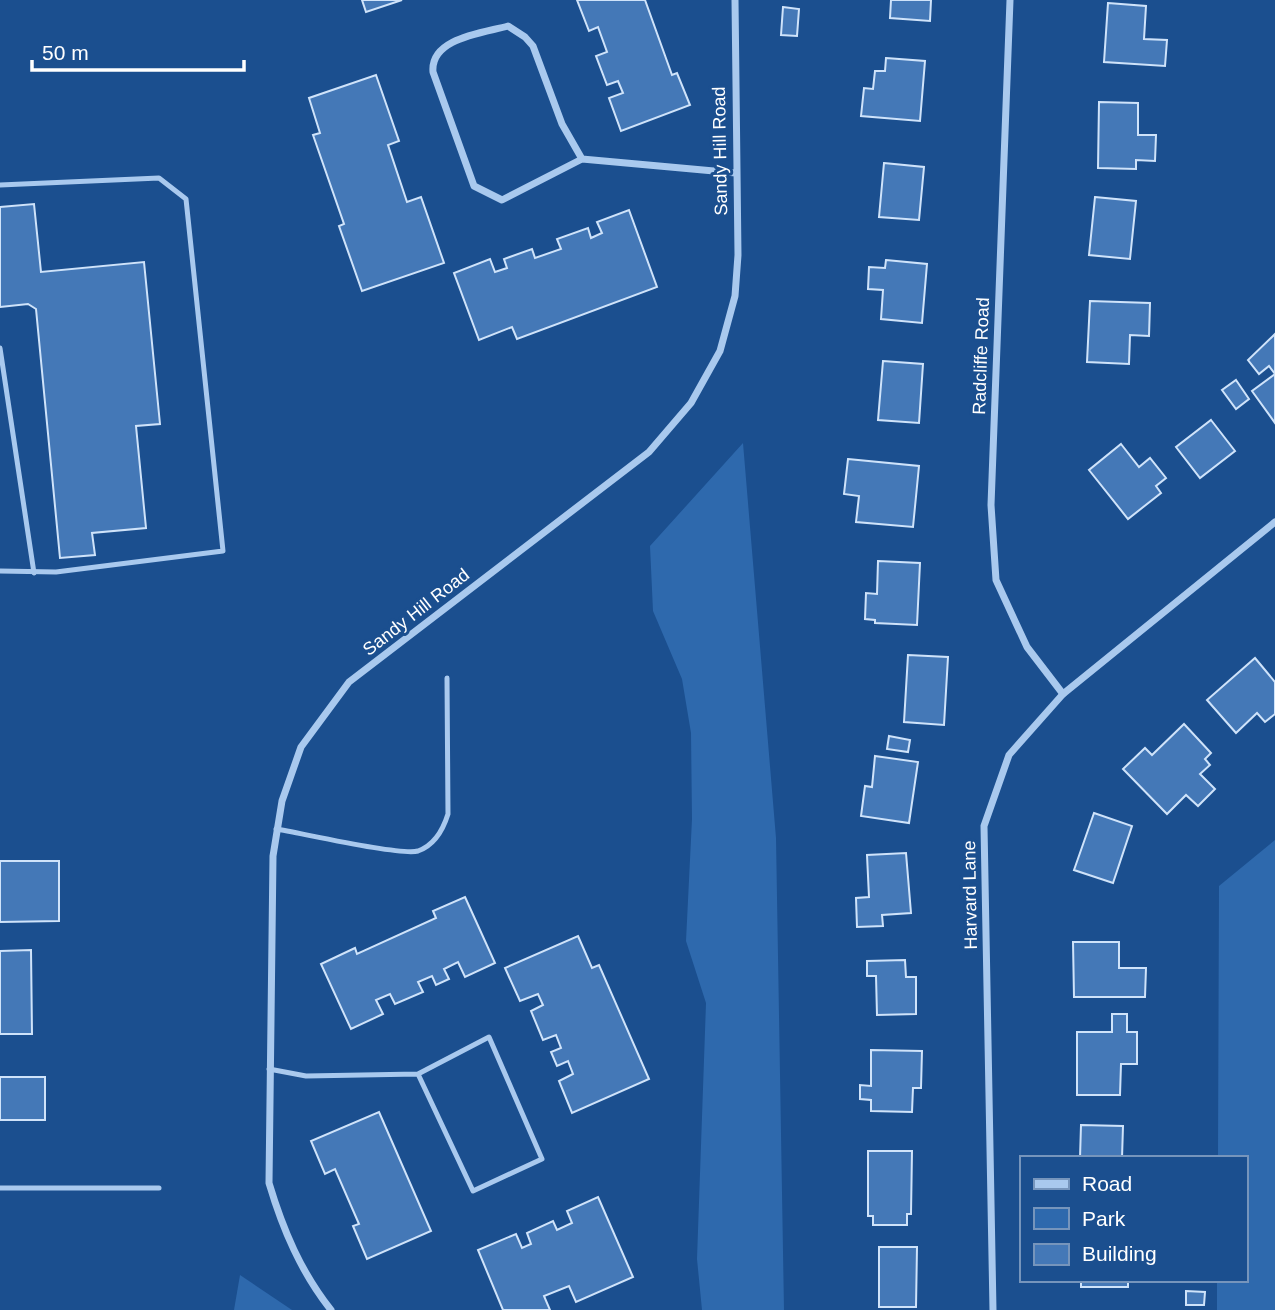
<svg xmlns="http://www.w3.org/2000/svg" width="1275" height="1310" font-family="Helvetica,sans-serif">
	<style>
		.green { fill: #2e69ad }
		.building { fill: #4478b7; stroke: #cfe3fa; stroke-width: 2 }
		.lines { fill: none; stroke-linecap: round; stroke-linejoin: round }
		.service { stroke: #a9c9ee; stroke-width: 5 }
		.minor { stroke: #a9c9ee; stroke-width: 7 }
		.labels { text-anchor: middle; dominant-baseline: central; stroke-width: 6; stroke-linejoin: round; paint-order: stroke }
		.street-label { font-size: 18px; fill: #fff; stroke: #1b4f8f }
	</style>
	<rect width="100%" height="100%" fill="#1b4f8f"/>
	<g class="green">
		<polygon points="743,443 776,838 784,1310 702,1310 697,1259 706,1003 686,941 692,819 691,733 682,679 653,611 650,546"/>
		<polygon points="1275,840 1275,1310 1217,1310 1217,1280 1245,1280 1245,1158 1218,1158 1219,886"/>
		<polygon points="240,1275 292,1310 234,1310"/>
	</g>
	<g class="building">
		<polygon points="362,0 402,0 366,12"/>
		<polygon points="577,0 645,0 672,75 677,73 690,105 621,131 609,98 623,93 618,81 607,85 596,56 607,52 598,27 589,31"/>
		<polygon points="891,0 931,0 930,21 890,18"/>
		<polygon points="1108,3 1146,6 1144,39 1167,40 1165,66 1104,62"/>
		<polygon points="783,7 799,9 797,36 781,35"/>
		<polygon points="886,58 925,61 920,121 861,116 864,88 873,89 875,71 885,71"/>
		<polygon points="376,75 399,141 388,145 407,202 421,197 444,263 362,291 339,226 344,224 313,135 320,133 309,98"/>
		<polygon points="1099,102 1138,103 1138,135 1156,135 1155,161 1136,160 1136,169 1098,168"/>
		<polygon points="884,163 924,167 919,220 879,217"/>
		<polygon points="1095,197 1136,201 1130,259 1089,255"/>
		<polygon points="34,204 41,272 144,262 160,424 136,426 146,528 92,533 95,555 60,558 36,309 28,304 0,307 0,207"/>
		<polygon points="629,210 657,287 517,339 512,327 479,340 454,273 490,259 495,272 507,268 504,259 532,249 535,258 561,249 557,239 588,228 591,238 602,233 597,222"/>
		<polygon points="886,260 927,264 922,323 881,319 883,290 868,289 869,267 885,268"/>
		<polygon points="1090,301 1150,303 1149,336 1130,335 1129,364 1087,362"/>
		<polygon points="1275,334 1275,423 1252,391 1275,374 1269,366 1259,374 1248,360"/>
		<polygon points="883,361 923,364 919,423 878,420"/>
		<polygon points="1236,380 1249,399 1236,409 1222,390"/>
		<polygon points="1211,420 1235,451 1200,478 1176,447"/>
		<polygon points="1121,444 1139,467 1150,458 1166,478 1156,486 1161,493 1128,519 1089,470"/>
		<polygon points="848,459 919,466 913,527 856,522 859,496 844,494"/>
		<polygon points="878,561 920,563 917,625 875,623 875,620 865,619 866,593 877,594"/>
		<polygon points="908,655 948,657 944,725 904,722"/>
		<polygon points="1255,658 1275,682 1275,714 1265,722 1257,713 1236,733 1207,700"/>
		<polygon points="1184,724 1211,753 1205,759 1210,765 1200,774 1215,789 1198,806 1186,795 1167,814 1123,769 1145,748 1152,755"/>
		<polygon points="889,736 910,740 908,752 887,749"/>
		<polygon points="875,756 918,762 909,823 861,816 865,786 872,787"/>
		<polygon points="1094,813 1132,826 1113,883 1074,870"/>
		<polygon points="906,853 911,913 882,915 883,926 857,927 856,898 869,897 867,855"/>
		<polygon points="0,861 59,861 59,921 0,922"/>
		<polygon points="465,897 495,963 465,977 458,962 444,969 449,979 436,985 432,976 418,982 423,992 395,1004 390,994 376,1000 383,1014 351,1029 321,964 355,948 357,954 436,918 433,911"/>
		<polygon points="578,936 592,968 599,965 649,1079 572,1113 559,1081 573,1074 568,1061 557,1066 551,1052 561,1048 556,1035 543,1040 531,1011 543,1005 538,994 520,1001 505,968"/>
		<polygon points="1073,942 1119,942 1119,968 1146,968 1145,997 1074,997"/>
		<polygon points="31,950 32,1034 0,1034 0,951"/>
		<polygon points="905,960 906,977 916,977 916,1014 877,1015 876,976 867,976 867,961"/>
		<polygon points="1112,1014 1127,1014 1127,1032 1137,1032 1137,1064 1121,1064 1120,1095 1077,1095 1077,1032 1112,1032"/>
		<polygon points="871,1050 922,1051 921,1088 913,1088 912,1112 871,1111 871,1100 860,1099 860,1085 871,1086"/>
		<rect x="0" y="1077" width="45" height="43"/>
		<polygon points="379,1112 431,1231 367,1259 353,1226 359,1224 335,1169 325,1174 311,1141"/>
		<polygon points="1081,1125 1123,1126 1122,1158 1080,1158"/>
		<polygon points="868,1151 912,1151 911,1214 907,1214 907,1225 873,1225 873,1216 868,1216"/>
		<polygon points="598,1197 633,1277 576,1302 569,1286 544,1296 550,1310 503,1310 478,1250 516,1234 522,1248 531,1244 527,1233 553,1221 557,1230 572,1223 567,1211"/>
		<polygon points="879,1247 917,1247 916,1307 879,1307"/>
		<rect x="1081" y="1280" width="47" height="7"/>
		<polygon points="1186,1291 1205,1292 1204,1305 1186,1305"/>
	</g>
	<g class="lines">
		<g class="service">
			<polyline points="0,185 159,178 186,199 223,551 56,572 0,571"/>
			<polyline points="0,348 34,573"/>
			<path d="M 276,829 C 301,833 401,856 418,851 C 435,845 443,830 448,814 L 447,678"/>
			<polyline points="269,1069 306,1076 418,1074 473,1191 542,1159 489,1037 418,1074"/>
			<polyline points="0,1188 159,1188"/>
		</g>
		<g class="minor">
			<polyline points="1010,0 991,505 996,580 1027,647 1063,694"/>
			<path d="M 582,159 L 502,200 L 474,186 L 433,72 C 430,38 483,33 508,26 L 525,37 L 533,46 L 562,124 L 582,159 L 736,173"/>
			<path d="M 331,1310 C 301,1272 283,1230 269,1183 L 273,856 L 282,801 L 301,747 L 349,682 L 649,452 L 691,403 L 720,351 L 735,296 L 738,255 L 735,0"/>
			<polyline points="993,1310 984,826 1009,755 1063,694 1275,522"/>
		</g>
	</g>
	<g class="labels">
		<g class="street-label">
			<text transform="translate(720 151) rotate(-91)">Sandy Hill Road</text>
			<text transform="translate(981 356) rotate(-88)">Radcliffe Road</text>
			<text transform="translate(416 612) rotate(-38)">Sandy Hill Road</text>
			<text transform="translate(970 895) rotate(-91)">Harvard Lane</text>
		</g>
	</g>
	<rect x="1020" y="1156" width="228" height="126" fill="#1b4f8f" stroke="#7695bc" stroke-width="2"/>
	<rect x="1034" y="1179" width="35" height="10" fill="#a9c9ee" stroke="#7695bc" stroke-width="2"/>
	<text x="1082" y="1191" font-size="21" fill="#ffffff">Road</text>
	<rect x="1034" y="1208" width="35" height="21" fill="#2e69ad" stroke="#7695bc" stroke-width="2"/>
	<text x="1082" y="1226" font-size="21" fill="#ffffff">Park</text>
	<rect x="1034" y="1244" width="35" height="21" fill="#4478b7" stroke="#7695bc" stroke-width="2"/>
	<text x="1082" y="1261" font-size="21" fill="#ffffff">Building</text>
	<path d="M32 60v10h212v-10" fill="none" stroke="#ffffff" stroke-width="3.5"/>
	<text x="42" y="60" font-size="21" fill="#ffffff" stroke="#1b4f8f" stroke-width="5" paint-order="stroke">50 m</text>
</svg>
